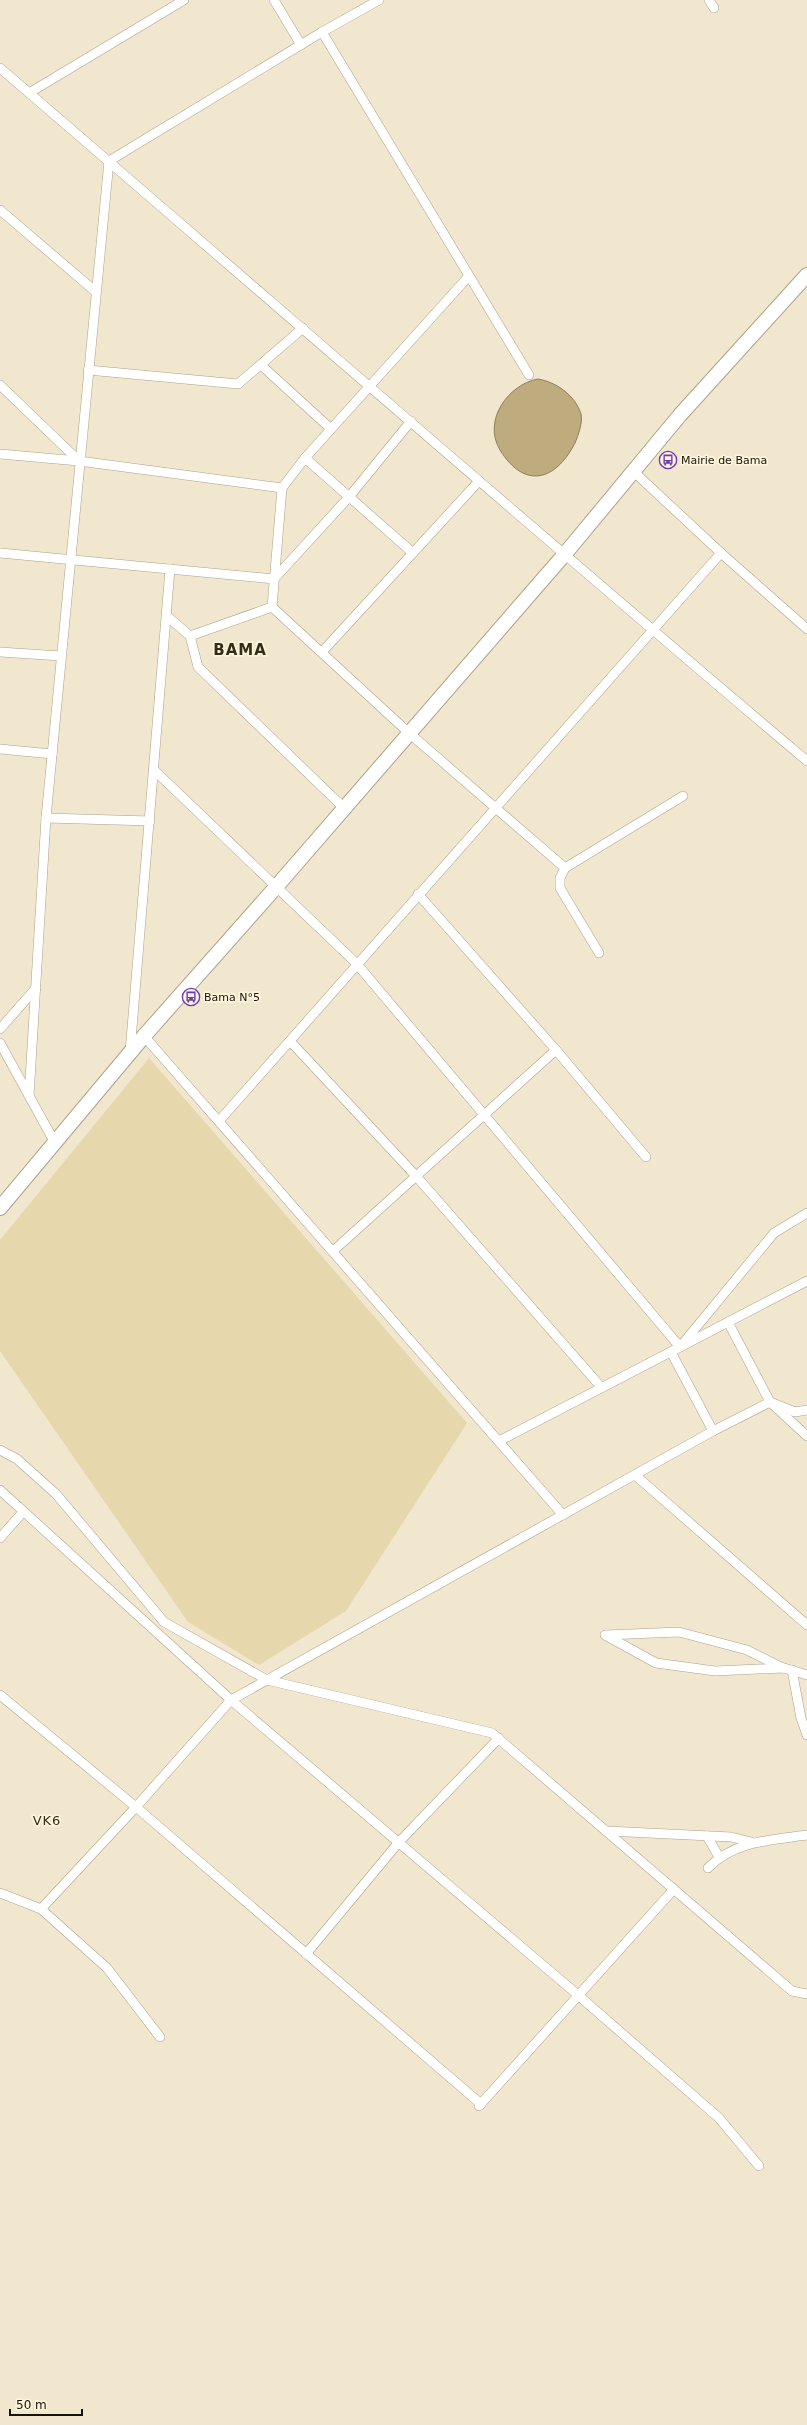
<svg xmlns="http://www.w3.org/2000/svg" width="807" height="2425" font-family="'DejaVu Sans',sans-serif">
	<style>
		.green { fill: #e7d7ad }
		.water { fill: #beac7f; stroke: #8c7e5c }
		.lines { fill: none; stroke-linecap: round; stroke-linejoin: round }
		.minor-casing { stroke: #aba28a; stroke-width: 10 }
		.primary-casing { stroke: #aba28a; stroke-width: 16 }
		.minor { stroke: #fff; stroke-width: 9 }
		.primary { stroke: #fff; stroke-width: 14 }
		.labels { text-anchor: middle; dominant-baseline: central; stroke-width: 3.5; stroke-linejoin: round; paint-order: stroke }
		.poi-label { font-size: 11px; fill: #16130a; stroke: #fef4db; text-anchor: start }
		.quarter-label { font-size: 13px; letter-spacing: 1px; fill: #342d18; stroke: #fef4db }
		.district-label { font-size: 15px; font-weight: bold; letter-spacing: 1px; fill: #342d18; stroke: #fef4db }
	</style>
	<rect width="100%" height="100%" fill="#f1e7ce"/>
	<polygon class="green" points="149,1058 467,1423 346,1611 259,1665 188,1622 0,1351 0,1240"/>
	<path class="water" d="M 538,379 C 556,382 575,395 581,414 C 583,422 578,436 575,443 C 555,482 524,489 500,450 C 482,420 509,384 538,379 Z"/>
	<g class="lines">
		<defs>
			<g id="minor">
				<polyline points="274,0 301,45"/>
				<polyline points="709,0 714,8"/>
				<polyline points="322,32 529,375"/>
				<path d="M 0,68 C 269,299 536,532 807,761"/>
				<polyline points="29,93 184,0"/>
				<polyline points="0,210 96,292"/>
				<polyline points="261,365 331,429"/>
				<polyline points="88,370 238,384 303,328"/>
				<polyline points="0,385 79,461"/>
				<polyline points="0,454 79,461 282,488"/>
				<polyline points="305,458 413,553"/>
				<polyline points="633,471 721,553 807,629"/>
				<polyline points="0,553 274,579 349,497 411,421"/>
				<polyline points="272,607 282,488 305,458 468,277"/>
				<polyline points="272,607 409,733 565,868"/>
				<polyline points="167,616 190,636 198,667 344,808"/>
				<polyline points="190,636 272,607"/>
				<polyline points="0,652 61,656"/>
				<polyline points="322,652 479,481"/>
				<polyline points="0,749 52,754"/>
				<polyline points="154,770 356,963 680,1347 774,1233 807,1213"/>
				<polyline points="46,818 150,821"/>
				<polyline points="418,894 556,1050 646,1157"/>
				<polyline points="599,953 560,888 560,878 565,868 683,796"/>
				<polyline points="0,1029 36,988"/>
				<polyline points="144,1036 563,1515"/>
				<polyline points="290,1041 416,1176 601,1387"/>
				<polyline points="0,1043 55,1143"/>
				<polyline points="130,1052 170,569"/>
				<polyline points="29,1096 46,818 109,161 322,32 379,0"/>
				<polyline points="219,1121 721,553"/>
				<polyline points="333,1251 556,1050"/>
				<polyline points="728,1322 770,1402 807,1436"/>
				<polyline points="671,1352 713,1431"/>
				<polyline points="499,1441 807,1281"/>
				<polyline points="0,1450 17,1459 56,1494 164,1622 267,1680 492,1733 792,1991 807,1994"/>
				<polyline points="635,1475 807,1625"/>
				<polyline points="0,1490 231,1700 578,1995 719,2118 759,2166"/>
				<polyline points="0,1538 23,1512"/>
				<polyline points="605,1635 656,1663 715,1671 784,1668 807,1675"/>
				<polyline points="606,1635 679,1632 747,1650 783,1668"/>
				<polyline points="792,1670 801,1718 807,1735"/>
				<polyline points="0,1695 136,1807 481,2104"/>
				<polyline points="607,1831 731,1837 751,1842"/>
				<polyline points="707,1836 719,1857"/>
				<path d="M 708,1868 C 733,1841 772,1840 807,1835"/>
				<polyline points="0,1893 41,1909 107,1968 160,2037"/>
				<polyline points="41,1909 136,1807 231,1700 713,1431 770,1402 795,1412 807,1410"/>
				<polyline points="306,1954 399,1842 499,1738"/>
				<polyline points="479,2106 674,1889"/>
			</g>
			<polyline id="primary" points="0,1208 144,1036 276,887 564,555 680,415 807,275"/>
		</defs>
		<use href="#minor" class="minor-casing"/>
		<use href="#primary" class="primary-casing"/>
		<use href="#minor" class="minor"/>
		<use href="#primary" class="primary"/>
	</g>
	<defs>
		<symbol id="bus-ring" viewBox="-11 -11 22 22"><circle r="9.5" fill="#fef4db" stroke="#6f3bb2" stroke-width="1.5"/><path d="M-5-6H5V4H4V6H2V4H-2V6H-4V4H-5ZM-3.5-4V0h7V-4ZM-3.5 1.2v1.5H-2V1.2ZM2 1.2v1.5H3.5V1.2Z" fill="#6f3bb2"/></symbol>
	</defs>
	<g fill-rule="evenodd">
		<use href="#bus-ring" x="658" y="450" width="20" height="20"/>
		<use href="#bus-ring" x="181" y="987" width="20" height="20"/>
	</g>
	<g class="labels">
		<g class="poi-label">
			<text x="681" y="460">Mairie de Bama</text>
			<text x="204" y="997">Bama N°5</text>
		</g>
		<g class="quarter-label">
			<text x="47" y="1820">VK6</text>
		</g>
		<g class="district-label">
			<text x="240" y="650">BAMA</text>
		</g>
	</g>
	<path d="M10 2409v6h72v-6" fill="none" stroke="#16130a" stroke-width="2"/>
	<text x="16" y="2409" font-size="12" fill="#16130a" stroke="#fef4db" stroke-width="3" paint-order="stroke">50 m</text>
</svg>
